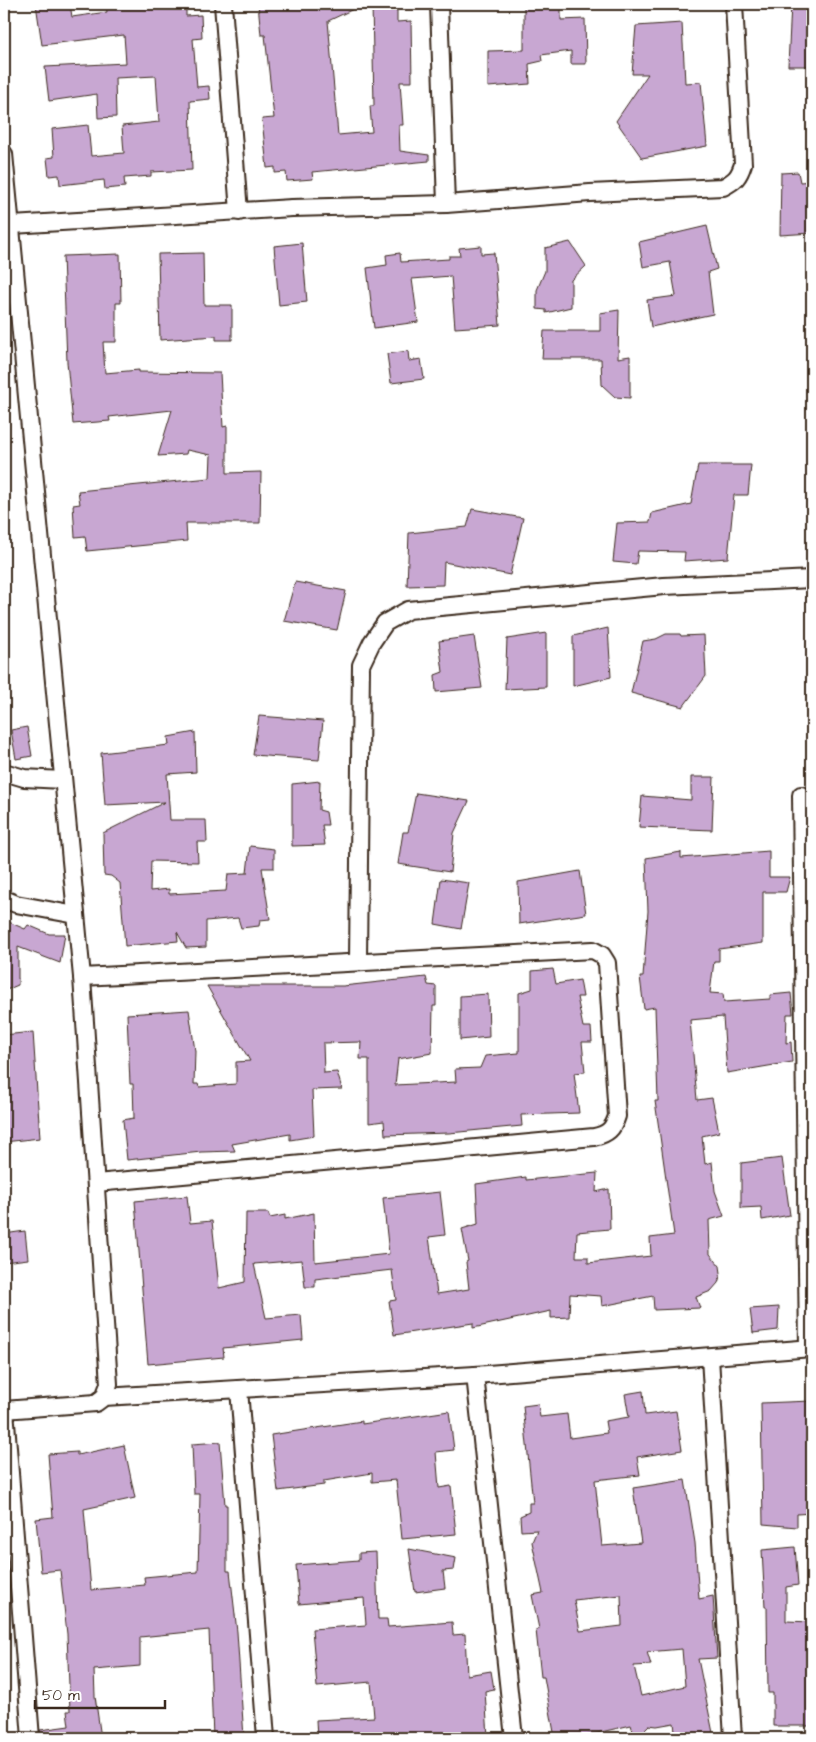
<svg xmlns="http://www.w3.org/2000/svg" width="816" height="1742" font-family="'Architects Daughter',sans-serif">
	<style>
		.building { fill: #c8a7d2; stroke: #3b2a1e; fill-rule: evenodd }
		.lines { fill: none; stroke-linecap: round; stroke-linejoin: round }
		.street-casing { stroke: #3b2a1e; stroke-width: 20 }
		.street { stroke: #fff; stroke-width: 16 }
	</style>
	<rect width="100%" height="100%" fill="#fff"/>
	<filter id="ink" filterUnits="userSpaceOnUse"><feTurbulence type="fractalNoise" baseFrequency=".02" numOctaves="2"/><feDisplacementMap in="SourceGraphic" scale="10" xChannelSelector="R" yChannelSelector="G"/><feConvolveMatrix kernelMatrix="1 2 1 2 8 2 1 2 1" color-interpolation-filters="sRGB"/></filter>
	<g filter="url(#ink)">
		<g class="building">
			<polygon points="36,4 70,4 72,17 107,12 106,4 186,4 186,16 201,15 202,38 193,39 197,87 209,86 210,99 190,101 192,170 151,172 151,176 124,178 125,187 105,189 104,180 60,185 59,175 49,176 47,158 54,157 52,129 88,125 91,156 124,153 122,126 159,122 156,76 115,78 116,117 98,118 97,94 49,101 45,67 126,63 124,35 42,45"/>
			<polygon points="258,4 364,4 328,21 338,135 372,132 370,106 374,106 372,4 397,4 397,22 411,21 412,82 400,82 403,125 399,125 400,151 429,155 429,161 312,172 313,179 287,181 286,172 275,173 275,167 267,168 262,119 274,118 265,35 261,35"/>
			<polygon points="524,4 561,4 561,20 585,19 586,64 571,64 571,51 541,55 542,61 529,64 530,84 488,87 488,51 524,50"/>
			<polygon points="791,4 812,4 812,66 788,66"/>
			<polygon points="682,23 685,83 701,82 707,146 642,158 616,121 648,74 632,74 636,26"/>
			<polygon points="798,172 800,182 812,181 812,233 780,235 781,173"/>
			<polygon points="707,226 717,269 708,272 713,314 651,327 647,300 676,296 670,262 643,267 639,242"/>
			<polygon points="570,242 586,266 571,280 571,307 546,313 546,310 537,309 537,290 545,271 545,248"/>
			<polygon points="302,243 307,302 279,305 274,246"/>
			<polygon points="481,246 481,254 494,253 500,325 455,328 451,276 412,279 418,322 374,328 367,268 387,265 386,255 400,253 401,262 449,259 449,256 460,256 459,248"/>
			<polygon points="203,253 204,305 232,305 232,340 216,340 216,336 160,340 158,254"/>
			<polygon points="120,254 121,303 116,303 116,342 103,342 105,373 139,370 139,372 220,373 223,427 227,426 227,473 261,472 260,523 186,523 187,541 87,551 85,536 75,537 73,505 80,504 78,491 210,478 211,455 187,450 186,454 158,456 172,410 109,417 110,421 73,424 67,362 63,256"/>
			<polygon points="619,310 618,358 630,356 630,398 615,397 602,385 601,359 542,359 544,331 600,331 600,313"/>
			<polygon points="408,351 409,361 421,359 424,379 391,383 387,354"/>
			<polygon points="698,465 751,465 748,495 734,495 728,558 684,561 685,552 638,551 636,564 613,562 617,523 650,522 652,513 691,504"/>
			<polygon points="472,509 523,518 510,575 444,562 443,585 407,586 409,533 467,527"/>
			<polygon points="295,582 346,591 337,630 284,621"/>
			<polygon points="608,628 611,677 573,686 573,636"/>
			<polygon points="546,633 546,687 505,689 507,639"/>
			<polygon points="666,634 680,634 681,636 704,635 706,676 683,707 631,693 643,641 656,639"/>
			<polygon points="474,636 482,688 436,692 435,675 443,672 439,641"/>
			<polygon points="259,716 323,721 319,760 253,755"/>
			<polygon points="27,727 32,756 16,759 11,730"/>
			<polygon points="195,732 196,772 167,774 170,820 206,820 207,842 197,842 198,862 151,861 150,891 169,889 169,894 226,891 228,874 247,873 250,846 274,849 274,868 262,868 270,919 260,920 259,926 241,928 238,918 206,921 206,947 186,948 177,932 178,941 125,946 120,883 111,876 104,875 103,833 165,802 105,805 101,753 169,745 168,737"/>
			<polygon points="691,777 714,777 712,830 639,827 642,796 691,800"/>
			<polygon points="320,781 319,810 326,812 328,825 322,825 325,845 292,846 292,784"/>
			<polygon points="416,793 469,801 454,833 450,872 398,864 403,832 408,832"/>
			<polygon points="769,851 769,877 790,877 786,892 763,892 763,943 719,949 719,961 714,961 710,993 723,994 724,1002 770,999 770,995 791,993 793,1014 787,1014 786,1043 791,1042 792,1062 727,1073 723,1017 690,1020 697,1100 712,1098 719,1132 702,1136 705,1164 712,1162 715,1191 724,1216 709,1220 710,1254 720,1266 721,1273 718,1283 711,1291 696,1297 700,1308 654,1310 653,1296 602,1306 601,1296 570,1294 569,1317 551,1318 551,1311 473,1328 473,1323 394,1335 389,1301 396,1300 392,1270 315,1279 315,1287 305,1287 302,1260 254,1264 266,1318 301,1315 303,1340 223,1348 224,1357 148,1364 135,1201 187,1196 190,1223 212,1221 219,1288 245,1282 246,1213 268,1213 270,1218 285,1215 285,1219 314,1213 315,1262 389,1254 383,1198 440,1192 445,1235 429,1237 437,1294 469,1289 466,1262 468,1261 462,1229 478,1224 476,1184 526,1177 526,1180 597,1173 596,1192 609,1189 610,1229 577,1232 576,1257 588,1257 588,1263 651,1256 650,1238 674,1235 655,1101 658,1101 655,1007 644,1009 640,977 643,977 648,911 646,858 681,852 681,858"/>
			<polygon points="580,871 586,914 519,924 518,882"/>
			<polygon points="441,879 469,883 461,929 435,924"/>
			<polygon points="4,920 25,929 28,925 49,934 65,934 60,963 18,947 18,985 4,991"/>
			<polygon points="553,969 556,984 580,980 583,997 577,997 583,1027 591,1027 592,1042 582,1042 585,1072 574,1073 579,1113 521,1115 522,1126 449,1133 385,1135 384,1121 369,1123 369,1059 360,1059 361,1042 323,1043 324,1073 337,1072 342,1089 312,1090 314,1136 290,1140 290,1134 232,1144 235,1151 201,1152 127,1160 123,1120 134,1118 133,1084 130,1084 127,1014 189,1010 195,1051 194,1084 198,1084 199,1087 236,1084 236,1062 250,1061 207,986 343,986 426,977 428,985 436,986 436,1006 433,1006 432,1053 398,1059 395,1085 456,1082 455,1069 480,1068 485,1056 519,1053 519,993 532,989 532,971"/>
			<polygon points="488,994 489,1037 460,1040 460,996"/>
			<polygon points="33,1032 40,1138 4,1142 4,1035"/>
			<polygon points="782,1158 790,1215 762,1220 761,1207 741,1208 741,1163"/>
			<polygon points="25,1231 28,1259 4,1262 4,1234"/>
			<polygon points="779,1307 778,1330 753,1333 750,1309"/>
			<path d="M 643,1391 L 645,1415 L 676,1411 L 682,1450 L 637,1457 L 640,1475 L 595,1480 L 602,1546 L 641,1543 L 633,1488 L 685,1480 L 695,1543 L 699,1599 L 713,1596 L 717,1658 L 698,1659 L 714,1738 L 676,1738 L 674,1723 L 657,1726 L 649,1725 L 642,1732 L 634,1734 L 631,1725 L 576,1738 L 555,1738 L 544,1677 L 541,1677 L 536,1630 L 539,1629 L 532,1595 L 543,1593 L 532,1542 L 537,1530 L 521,1531 L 520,1516 L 529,1512 L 529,1503 L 533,1503 L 523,1406 L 538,1404 L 540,1417 L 567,1414 L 570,1438 L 607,1433 L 605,1421 L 629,1417 L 625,1394 ZM 621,1595 L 622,1626 L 580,1631 L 574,1600 ZM 682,1649 L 685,1686 L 641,1696 L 634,1666 L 651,1665 L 647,1652 Z"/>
			<polygon points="812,1401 812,1513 797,1514 797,1527 763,1524 761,1403"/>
			<polygon points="449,1411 454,1450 436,1452 439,1488 451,1486 456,1534 402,1539 396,1480 372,1482 372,1473 324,1481 324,1485 278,1491 271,1435 362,1421 362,1424"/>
			<polygon points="220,1442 225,1505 227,1505 227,1571 230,1571 237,1632 244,1738 213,1738 209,1630 140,1637 140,1666 94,1670 95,1696 101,1738 41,1738 40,1730 69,1726 67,1711 70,1711 67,1634 60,1570 41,1572 36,1519 53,1517 48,1454 77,1452 77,1455 124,1445 135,1498 84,1509 91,1590 145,1585 144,1577 198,1572 200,1494 194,1494 192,1444"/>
			<polygon points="795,1547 798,1585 786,1587 786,1621 812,1622 812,1726 773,1726 773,1693 768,1693 767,1607 765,1607 762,1550"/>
			<polygon points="409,1549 456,1558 454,1570 443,1571 445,1588 415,1592"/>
			<polygon points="376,1552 378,1619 387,1619 388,1627 452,1622 453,1635 465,1634 467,1675 491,1671 494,1689 485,1691 488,1737 317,1738 316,1720 374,1717 371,1682 317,1687 312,1629 366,1625 364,1598 299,1604 296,1565 359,1560 359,1553"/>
		</g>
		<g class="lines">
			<defs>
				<g id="street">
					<polyline points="223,4 239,212"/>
					<polyline points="439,4 446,204"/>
					<polyline points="4,154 82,977 109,1384 104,1397 96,1403 4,1410"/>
					<path d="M 12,225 L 292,208 L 446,204 L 590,193 L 723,187 C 735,181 739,177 743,164 L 734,4"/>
					<polyline points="4,772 24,778 62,780"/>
					<polyline points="801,795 808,1348"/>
					<polyline points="4,899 16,904 76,915"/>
					<polyline points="358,961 361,665 372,642 385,623 408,610 664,586 812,579"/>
					<path d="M 82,977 L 593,950 L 602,955 L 607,963 L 617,1116 C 613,1129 608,1134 594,1137 L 96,1183"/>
					<polyline points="710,1357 733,1738"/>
					<polyline points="475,1375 514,1738"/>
					<polyline points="239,1389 266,1738"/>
					<polyline points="104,1397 475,1375 812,1348"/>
					<polyline points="5,1410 31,1738"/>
				</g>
			</defs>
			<use href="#street" class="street-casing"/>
			<use href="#street" class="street"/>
		</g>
	</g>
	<rect width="816" height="1742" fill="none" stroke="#fff" stroke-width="20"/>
	<rect x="10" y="10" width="796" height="1722" fill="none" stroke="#3b2a1e" stroke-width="2" filter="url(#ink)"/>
	<path d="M35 1700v8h130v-8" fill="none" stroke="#3b2a1e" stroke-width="2.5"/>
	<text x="42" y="1700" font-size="15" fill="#3b2a1e" stroke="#ffffff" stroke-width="4" paint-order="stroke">50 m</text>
</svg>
